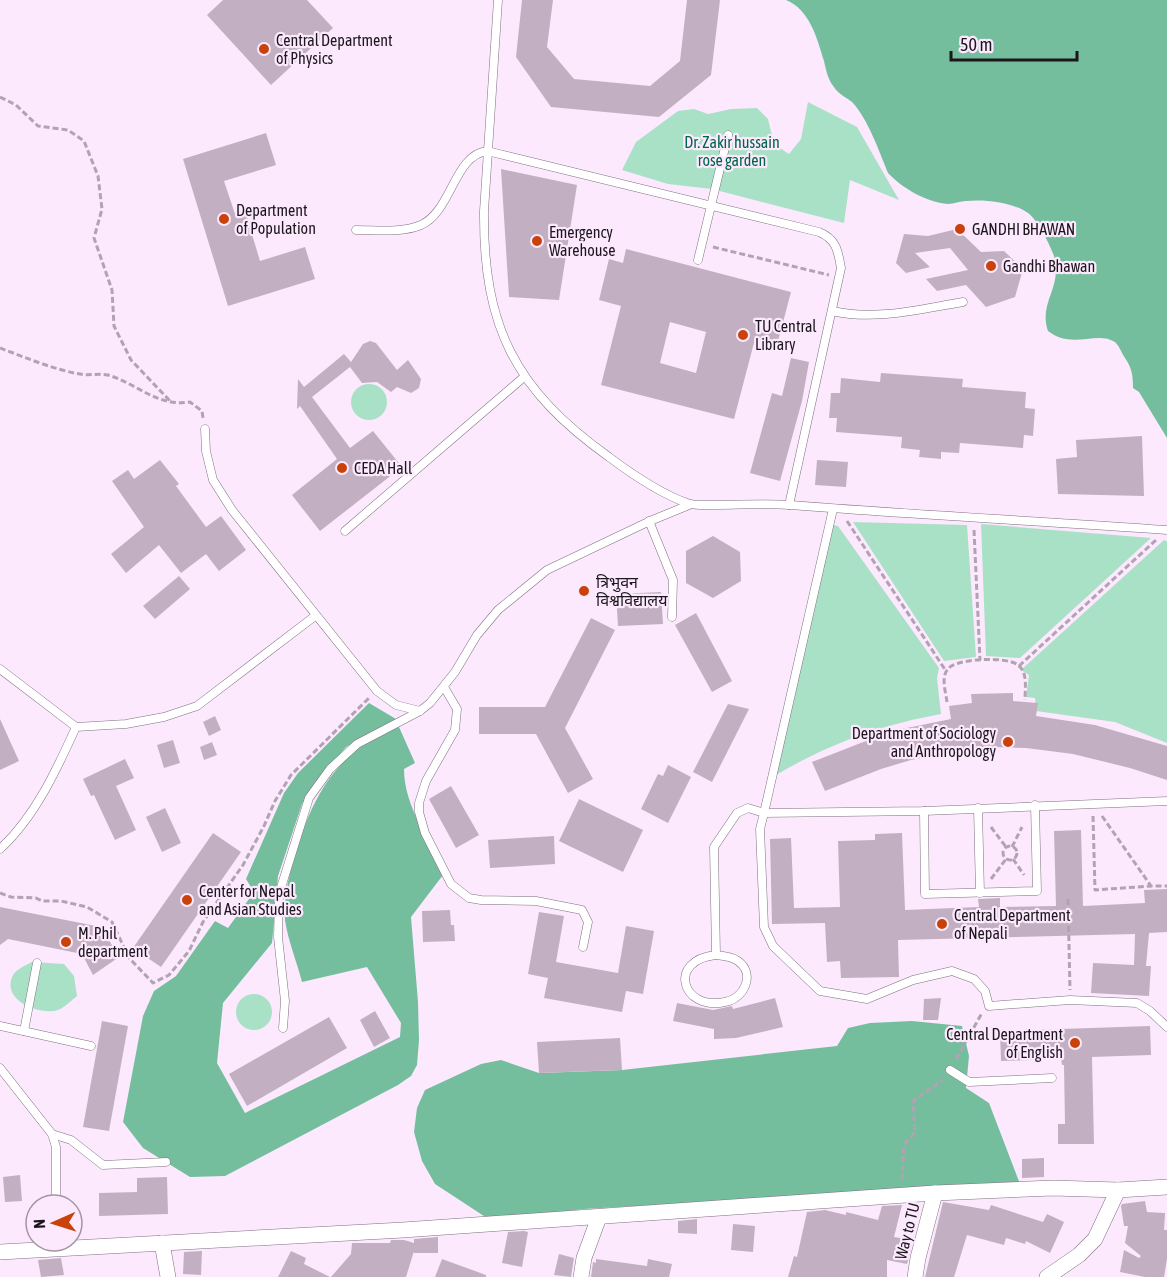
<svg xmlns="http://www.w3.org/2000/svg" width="1167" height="1277" font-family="'Asap Condensed','Noto Sans Devanagari',sans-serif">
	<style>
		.green { fill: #a9e1c7 }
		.forest { fill: #74be9e }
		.building { fill: #c2b0c2; fill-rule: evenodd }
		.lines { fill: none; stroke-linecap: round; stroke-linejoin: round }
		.service-casing { stroke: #7f6f80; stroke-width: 9 }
		.minor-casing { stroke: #7f6f80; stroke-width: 16 }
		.path { stroke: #b2a3b3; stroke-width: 3; stroke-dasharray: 6 3; stroke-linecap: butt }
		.service { stroke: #fff; stroke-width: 8 }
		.minor { stroke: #fff; stroke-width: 15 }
		.poi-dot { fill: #c9420a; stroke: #fce9fd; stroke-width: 2 }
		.labels { text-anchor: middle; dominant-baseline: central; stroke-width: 4.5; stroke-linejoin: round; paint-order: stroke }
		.poi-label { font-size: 16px; fill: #1c161d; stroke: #fce9fd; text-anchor: start }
		.park-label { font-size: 16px; fill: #006548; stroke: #fce9fd }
		.street-label { font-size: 16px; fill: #1c161d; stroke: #fce9fd }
	</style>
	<rect width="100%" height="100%" fill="#fce9fd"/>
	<g class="green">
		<polygon points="808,102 857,127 899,200 850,180 844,223 712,189 668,184 622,170 636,142 678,111 694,109 708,114 731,109 757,108 768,119 774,144 789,154 801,139"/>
		<circle cx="369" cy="402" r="18"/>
		<polygon points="853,522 967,525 976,657 944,661"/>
		<path d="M 827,523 L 838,526 L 939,668 L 937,678 L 941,714 C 880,725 829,744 776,775 Z"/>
		<polygon points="981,524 1151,538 1020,658 986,656"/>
		<polygon points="1164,540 1167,541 1167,743 1115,722 1036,711 1035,698 1026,697 1029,675 1021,670"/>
		<path d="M 32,962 L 64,964 L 74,976 L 77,996 C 72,1000 64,1008 58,1010 C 40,1016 0,1000 13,975 C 17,969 26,965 32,962 Z"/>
		<circle cx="254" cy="1012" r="18"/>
	</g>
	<g class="forest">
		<path d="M 786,0 L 1167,0 L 1167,438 L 1139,392 L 1133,388 C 1133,376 1132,368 1125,358 C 1121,352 1120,347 1115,342 C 1097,330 1072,350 1048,331 C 1038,302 1063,288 1054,256 C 1050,245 1038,220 1028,213 C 1012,202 985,199 966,201 C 960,201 954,204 948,204 C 926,202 902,188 888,173 C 879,151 868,119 852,102 C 846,97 838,94 834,87 C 828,80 826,70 824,61 C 817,38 810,10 786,0 Z"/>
		<path d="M 369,703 L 396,719 L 346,747 L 315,782 L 302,804 L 278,876 L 272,943 L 223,1003 L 217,1063 L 245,1113 L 400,1037 L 401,1023 L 367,967 L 302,982 C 297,962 288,941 285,920 C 283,899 289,877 294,857 C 307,814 326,769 366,743 C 376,737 388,732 399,727 L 415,763 L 404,769 C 404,807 431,841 443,875 L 411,917 L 418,1002 L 419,1040 L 417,1065 L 411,1076 L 398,1085 L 225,1176 L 190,1177 L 143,1148 L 123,1122 L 143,1016 L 154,991 L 176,976 L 215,921 L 228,928 L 254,892 L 246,879 L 284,793 L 298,773 Z"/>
		<polygon points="912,1021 962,1026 969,1056 966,1088 989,1103 1020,1184 584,1209 490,1220 435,1184 422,1161 414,1132 417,1108 425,1090 481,1064 501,1060 539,1073 622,1070 837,1046 848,1028 870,1023"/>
	</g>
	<g class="building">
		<polygon points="223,0 307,0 333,28 271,85 207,15"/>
		<polygon points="522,0 553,0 547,47 574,79 650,86 680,61 687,0 720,0 711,75 659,117 551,107 516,57"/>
		<polygon points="266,133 276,165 224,181 235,214 245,211 260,261 305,247 315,279 228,306 183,159"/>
		<polygon points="501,169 577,185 559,300 509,297"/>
		<polygon points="957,229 981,252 1004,251 1023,269 1015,297 986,307 966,285 937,291 926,279 968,270 950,248 915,253 930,267 906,273 896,263 904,234 928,236"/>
		<path d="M 626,249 L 791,292 L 777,345 L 755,339 L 734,419 L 601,385 L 621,306 L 599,300 L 609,259 L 623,263 ZM 670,322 L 706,332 L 696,373 L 660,363 Z"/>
		<polygon points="370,341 376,343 397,370 408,360 421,379 419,388 411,393 397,387 391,392 377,382 362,383 350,367 312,397 350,448 373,431 402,467 320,531 292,495 337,459 300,406 297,409 298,379 304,387 344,354 351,362 363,344"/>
		<polygon points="791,358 809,362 802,401 780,481 750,473 772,393 782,396"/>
		<polygon points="881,373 963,379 962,387 1026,392 1025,408 1035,409 1033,436 1024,435 1023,448 960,443 959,453 941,452 941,459 919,457 920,450 901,448 902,437 836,432 837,418 829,418 831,393 840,393 841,378 880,382"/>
		<polygon points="1142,436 1144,496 1058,494 1056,459 1077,457 1076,440"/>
		<polygon points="160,460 179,484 176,486 206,527 221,516 246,550 219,571 206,554 181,573 159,545 126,573 111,554 144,527 112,481 128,470 134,479"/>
		<polygon points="817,460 848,462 846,487 815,485"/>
		<polygon points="713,536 740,552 741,581 713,598 686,583 686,551"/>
		<polygon points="179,576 190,589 155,619 143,606"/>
		<polygon points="661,592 663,624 618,626 616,594"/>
		<polygon points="696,613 732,681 712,692 675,625"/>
		<polygon points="591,618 615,630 565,728 593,779 568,793 536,734 479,734 479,707 545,707"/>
		<polygon points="1013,693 1013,701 1038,703 1036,716 1095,725 1167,746 1167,780 1130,768 1073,754 1026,748 993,747 960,750 911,760 881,769 825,791 812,762 871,739 902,729 951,719 949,706 972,703 971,694"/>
		<polygon points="728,704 749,709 712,782 693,772"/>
		<polygon points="215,716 221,730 209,736 203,722"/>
		<polygon points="0,719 19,761 0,770"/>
		<polygon points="173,740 180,763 164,768 157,745"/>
		<polygon points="212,742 217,755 204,760 200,747"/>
		<polygon points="125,759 134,778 116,786 136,830 115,840 94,795 91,796 83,779"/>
		<polygon points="668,765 691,777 668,823 641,809 658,774 663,776"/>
		<polygon points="451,786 479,835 456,848 429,799"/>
		<polygon points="579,799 643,830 623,872 559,841"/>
		<polygon points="165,808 181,843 162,852 146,817"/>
		<polygon points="1081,830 1083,906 1145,903 1144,890 1167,889 1167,932 1149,933 1146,966 1151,966 1149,996 1091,993 1093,963 1134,965 1135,934 898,940 899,977 841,978 840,961 827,962 825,923 772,924 770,839 791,838 794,908 840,907 838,841 875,840 875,834 902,833 905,910 979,907 978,899 1000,898 1000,907 1056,906 1054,831"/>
		<polygon points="213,833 241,852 161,967 133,948"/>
		<polygon points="554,836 555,864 490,868 488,840"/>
		<polygon points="0,907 101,927 119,957 93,975 82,954 8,939 0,945"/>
		<polygon points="450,910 451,925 454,925 455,941 423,942 422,911"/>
		<polygon points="539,912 564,916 556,962 618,973 626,926 654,931 643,994 626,991 622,1012 544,998 548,978 528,974"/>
		<polygon points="775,998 783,1027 736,1038 714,1039 714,1029 673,1021 677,1003 713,1010 732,1006 733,1009"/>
		<polygon points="941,998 938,1020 923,1020 924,999"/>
		<polygon points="375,1011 390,1038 374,1047 360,1020"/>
		<polygon points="329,1017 347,1048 247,1106 229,1074"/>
		<polygon points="102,1021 128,1026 109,1131 83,1127"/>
		<polygon points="1150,1026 1151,1055 1092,1057 1094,1144 1058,1144 1058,1124 1065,1124 1064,1065 1062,1065 1061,1059 1001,1061 1000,1031"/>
		<polygon points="620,1038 622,1070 539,1073 537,1042"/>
		<polygon points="1044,1158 1044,1177 1022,1178 1022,1159"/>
		<polygon points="20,1175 22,1201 5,1202 3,1177"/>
		<polygon points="167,1177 168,1214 99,1216 99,1193 137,1192 137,1178"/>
		<polygon points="1145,1201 1147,1212 1165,1213 1164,1230 1167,1230 1167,1259 1164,1277 1145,1277 1120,1272 1124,1250 1139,1258 1141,1256 1125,1243 1128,1226 1124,1226 1121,1206 1122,1204"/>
		<polygon points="943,1202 989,1210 991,1205 1043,1222 1047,1214 1064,1222 1050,1253 1026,1241 1025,1244 1006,1238 1004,1245 967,1235 954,1277 925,1277"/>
		<polygon points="902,1205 894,1237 913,1240 907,1264 887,1260 887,1277 788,1277 794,1256 797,1257 807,1212 825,1210 846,1215 846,1212 878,1220 882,1206"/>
		<polygon points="697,1219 697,1234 678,1233 678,1221"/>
		<polygon points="733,1224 755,1226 753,1252 731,1250"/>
		<polygon points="524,1231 528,1232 522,1267 502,1263 508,1232"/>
		<polygon points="438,1237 438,1253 414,1253 414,1251 406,1277 331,1277 351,1254 352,1243 390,1243 391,1240 404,1240 414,1243 414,1239"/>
		<polygon points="202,1251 201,1275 183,1274 184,1252"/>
		<polygon points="291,1251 306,1258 304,1264 330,1277 278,1277"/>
		<polygon points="559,1254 574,1258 571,1277 554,1275"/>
		<polygon points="61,1258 64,1275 41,1277 38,1260"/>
		<polygon points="442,1259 486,1275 486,1277 435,1277"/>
		<polygon points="596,1259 647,1266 648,1259 672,1264 669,1277 591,1277 593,1262 596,1263"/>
	</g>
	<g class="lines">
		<defs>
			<g id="service">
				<path d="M 498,0 L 484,211 C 483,327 515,390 609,457 C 633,475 659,493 687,503 C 695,506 706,505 714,505 C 739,505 766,503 791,505 C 916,515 1042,521 1167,530"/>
				<path d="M 356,230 C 377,230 402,233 421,225 C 452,211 454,155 487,151 L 819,232 C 836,239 838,250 841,268 L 789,505"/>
				<polyline points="698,260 728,135"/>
				<path d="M 832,311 C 876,321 920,309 963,302"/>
				<polyline points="205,429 206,451 213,480 232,510 377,691 396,705 420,711"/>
				<polyline points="833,509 764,813 924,811 1167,801"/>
				<polyline points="649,521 673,580 672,617"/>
				<polyline points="345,531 524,377"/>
				<polyline points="0,669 76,727"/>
				<polyline points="444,687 457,709 455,730 426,781 419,803 419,812 425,833 451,884 469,898 481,900 536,901 582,910 588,922 583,947"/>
				<polyline points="978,808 980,893"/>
				<polyline points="924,811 925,894 1037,891 1035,805"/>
				<path d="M 0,849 C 35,817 57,769 76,727 L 126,724 L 164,717 L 197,706 L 315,616"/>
				<polyline points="716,955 714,847 737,813 748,808 764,813 760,829 764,927 773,946 820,991 867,999 913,980 952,971 974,979 985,991 989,1006 1070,1000 1137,1003 1150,1011 1167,1027"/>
				<path d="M 716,955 C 723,956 731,956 738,961 C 756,974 744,999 725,1002 C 681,1011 667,960 716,955 Z"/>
				<polyline points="0,1026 91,1046"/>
				<polyline points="283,1028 285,1001 278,937 279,894 309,798 330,769 357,744 420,711 430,703 455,672 477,635 498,610 547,570 650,521 689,505"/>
				<polyline points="24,1031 37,963"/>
				<polyline points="0,1068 52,1134 56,1147 56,1205"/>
				<polyline points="950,1070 969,1082 1052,1078"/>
				<polyline points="52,1134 71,1140 103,1165 166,1162"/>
			</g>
			<g id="minor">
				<polyline points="162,1243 168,1277"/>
				<polyline points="0,1252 403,1230 935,1193 1053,1188 1118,1190 1167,1187"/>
				<polyline points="581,1277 584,1258 599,1217"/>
				<polyline points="915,1277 918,1258 935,1193"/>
				<polyline points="1047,1277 1079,1255 1095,1239 1118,1190"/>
			</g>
		</defs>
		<use href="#service" class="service-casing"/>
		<use href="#minor" class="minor-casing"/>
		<g class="path">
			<polyline points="0,97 16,105 38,126 68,130 84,141 98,176 102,209 94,238 112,290 114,326 131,360 171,402"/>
			<polyline points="713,247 829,275"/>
			<path d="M 0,348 C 24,357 55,370 80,374 C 90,376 98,373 108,375 C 138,384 157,407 190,402 L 202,411 L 203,418"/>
			<polyline points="847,521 946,671"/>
			<polyline points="974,530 980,660"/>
			<polyline points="1019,666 1156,540"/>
			<path d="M 947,702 C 946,693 941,679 947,670 C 954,658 1007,656 1018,665 C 1028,673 1025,687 1025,700"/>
			<polyline points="1093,816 1095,890 1151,886"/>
			<polyline points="1102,816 1151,886 1167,886"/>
			<polyline points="991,827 1006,847"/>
			<circle cx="1010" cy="853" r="7"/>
			<polyline points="1012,847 1022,827"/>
			<polyline points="1013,859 1024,875"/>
			<polyline points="991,879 1006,859"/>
			<polyline points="0,893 11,897 36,898 42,901 61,901 87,907 112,922 129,958 153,983 169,975 189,951 203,922 243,865 264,826 275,801 291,775 369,698"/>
			<polyline points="1068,899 1070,990"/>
			<polyline points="956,1059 982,1013"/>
			<polyline points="902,1180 904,1145 915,1132 913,1101 943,1080"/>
		</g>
		<use href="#service" class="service"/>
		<use href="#minor" class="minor"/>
	</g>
	<g class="poi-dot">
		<circle cx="264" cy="49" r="6"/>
		<circle cx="224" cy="219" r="6"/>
		<circle cx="960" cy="229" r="6"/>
		<circle cx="537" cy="241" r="6"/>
		<circle cx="991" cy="266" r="6"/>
		<circle cx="743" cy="335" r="6"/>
		<circle cx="342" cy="468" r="6"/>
		<circle cx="584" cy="591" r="6"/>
		<circle cx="1008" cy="742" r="6"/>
		<circle cx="187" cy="900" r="6"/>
		<circle cx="942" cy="924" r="6"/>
		<circle cx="66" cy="942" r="6"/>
		<circle cx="1075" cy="1043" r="6"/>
	</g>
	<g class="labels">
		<g class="poi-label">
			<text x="276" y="40">Central Department<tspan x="276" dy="18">of Physics</tspan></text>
			<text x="236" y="210">Department<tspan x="236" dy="18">of Population</tspan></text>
			<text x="972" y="229">GANDHI BHAWAN</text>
			<text x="549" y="232">Emergency<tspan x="549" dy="18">Warehouse</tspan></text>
			<text x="1003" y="266">Gandhi Bhawan</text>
			<text x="755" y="326">TU Central<tspan x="755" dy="18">Library</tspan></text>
			<text x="354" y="468">CEDA Hall</text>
			<text x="596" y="582">त्रिभुवन<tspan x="596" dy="18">विश्वविद्यालय</tspan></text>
			<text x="996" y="733" text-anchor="end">Department of Sociology<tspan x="996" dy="18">and Anthropology</tspan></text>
			<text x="199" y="891">Center for Nepal<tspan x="199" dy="18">and Asian Studies</tspan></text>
			<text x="954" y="915">Central Department<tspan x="954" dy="18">of Nepali</tspan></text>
			<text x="78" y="933">M. Phil<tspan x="78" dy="18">department</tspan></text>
			<text x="1063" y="1034" text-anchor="end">Central Department<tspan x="1063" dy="18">of English</tspan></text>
		</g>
		<g class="park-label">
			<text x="732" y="142">Dr. Zakir hussain<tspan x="732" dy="18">rose garden</tspan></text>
		</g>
		<g class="street-label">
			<text transform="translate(907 1231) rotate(-76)">Way to TU</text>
		</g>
	</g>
	<g transform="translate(54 1223) rotate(267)"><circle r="28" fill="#fce9fd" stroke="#a295a3" stroke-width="1.5"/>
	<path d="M0-4.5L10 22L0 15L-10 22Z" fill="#c9420a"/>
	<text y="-9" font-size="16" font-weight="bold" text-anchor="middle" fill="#1c161d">N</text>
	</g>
	<path d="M951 51v9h126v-9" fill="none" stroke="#1c161d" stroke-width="3"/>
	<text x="960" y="51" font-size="18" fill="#1c161d" stroke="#fce9fd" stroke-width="4.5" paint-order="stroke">50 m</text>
</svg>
